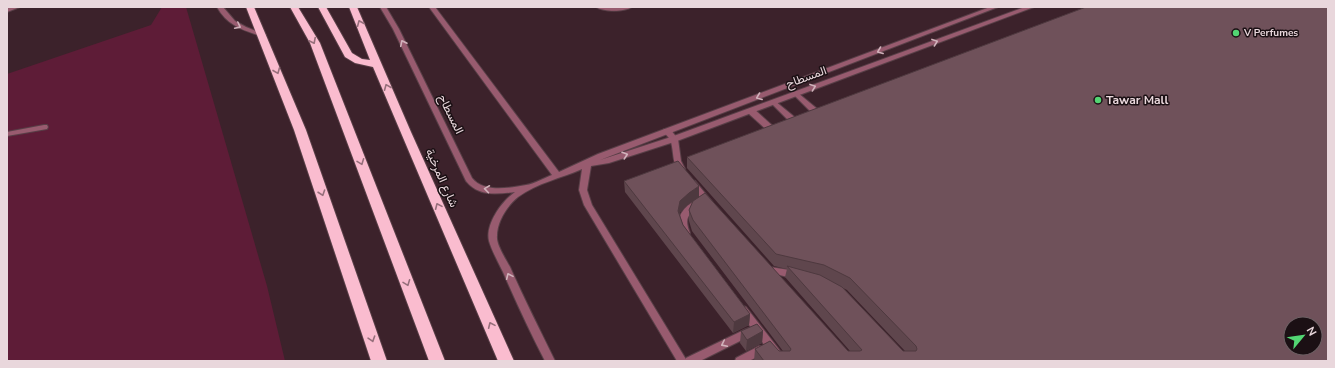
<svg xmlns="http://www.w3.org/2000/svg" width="1335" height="368" font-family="'Nunito Sans',Vazirmatn,sans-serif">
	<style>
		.green { fill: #5e1c37 }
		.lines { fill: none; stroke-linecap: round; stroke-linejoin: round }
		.lane-casing { stroke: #583f47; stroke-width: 2 }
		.street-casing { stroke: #583f47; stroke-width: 2 }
		.highway-casing { stroke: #583f47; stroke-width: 2 }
		.lane { fill: #985b6f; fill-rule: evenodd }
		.street { fill: #985b6f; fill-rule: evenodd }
		.highway { fill: #fabccf; fill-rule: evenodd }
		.wall { fill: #5f464d; fill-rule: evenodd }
		.shaded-wall { fill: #4e393f }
		.building { fill: #6f515a; stroke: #4e393f; fill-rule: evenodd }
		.oneway { stroke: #966f7b }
		.oneway2 { stroke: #d1b2bb }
		.poi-dot { fill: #52d673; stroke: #1b1014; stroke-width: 1.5 }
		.labels { text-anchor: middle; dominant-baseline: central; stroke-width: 3; stroke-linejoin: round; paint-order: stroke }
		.far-poi-label { font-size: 10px; font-weight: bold; fill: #e9d7dc; stroke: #1b1014; text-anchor: start }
		.street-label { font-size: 12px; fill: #e9d7dc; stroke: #1b1014 }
		.poi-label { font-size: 12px; font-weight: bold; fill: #e9d7dc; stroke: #1b1014; text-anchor: start }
	</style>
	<rect width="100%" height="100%" fill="#3c222b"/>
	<polygon class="green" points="162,7 186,7 267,286 285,361 7,361 7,74 151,25"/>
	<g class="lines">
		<defs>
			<g id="lane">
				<polygon points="796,92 798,93 821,112 822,114 821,116 815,116 793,94 794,93"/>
				<polygon points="773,100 775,101 797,119 798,121 797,123 791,123 771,103 769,102"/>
				<polygon points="748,109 754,109 775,128 776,130 775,132 769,132 748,113 747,111"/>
				<polygon points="44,125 47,125 48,127 47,129 7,136 7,132"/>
				<path d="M 664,129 L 670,129 L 678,139 L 681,161 L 685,169 L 684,171 L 678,171 C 672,160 674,153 671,142 C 670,138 666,135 663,131 Z"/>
				<path d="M 692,180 L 695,181 L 713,203 L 709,206 L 704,202 C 693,214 682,213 690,233 L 689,235 L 683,235 C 681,231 679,227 679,223 C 678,212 691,200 701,200 L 688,183 Z"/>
				<polygon points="770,267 796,271 799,273 801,275 799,277 796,279 767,272 765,270 767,268"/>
				<polygon points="743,306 746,307 788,361 777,361 768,349 767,352 749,361 735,361 736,358 759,346 765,346 753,329 754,332 752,335 700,361 685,361 686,358 746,329 749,328 752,329 738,310 740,307"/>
			</g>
			<g id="street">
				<polygon points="11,7 20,7 7,12 7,8"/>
				<path d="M 217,7 L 223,7 L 235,21 L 246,27 L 266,35 L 263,37 L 261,36 C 242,30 227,25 217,7 Z"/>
				<path d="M 380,7 L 386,7 L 399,29 L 472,178 C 484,193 509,188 526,185 C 534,184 544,178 552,175 L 429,7 L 435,7 L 559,172 L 598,154 L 990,7 L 998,7 L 600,160 L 671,137 L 1025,7 L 1034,7 L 677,141 L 609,163 L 591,166 L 587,190 L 592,205 L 687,361 L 677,361 L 584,205 L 579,190 L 582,169 C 562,178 537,183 518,197 C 506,207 496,223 497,239 C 498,247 506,260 510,267 C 524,299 540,330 555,361 L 545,361 C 530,332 516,302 503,272 C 498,262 492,251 489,241 C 485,224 502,201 515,192 C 497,194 479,197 466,181 L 393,29 Z"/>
				<path d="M 596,7 L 632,7 C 624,12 604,12 596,7 Z"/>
			</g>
			<g id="highway">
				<polygon points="246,7 254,7 306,130 387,361 371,361 294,130"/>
				<polygon points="290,7 298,7 320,43 445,361 429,361 310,43"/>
				<polygon points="318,7 326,7 352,53 362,59 370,60 349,7 357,7 411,132 514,361 498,361 373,67 355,63 345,57"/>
			</g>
		</defs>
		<use href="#lane" class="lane-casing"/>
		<use href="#street" class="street-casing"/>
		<use href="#highway" class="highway-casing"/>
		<use href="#lane" class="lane"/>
		<use href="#street" class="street"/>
		<use href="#highway" class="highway"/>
	</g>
	<g class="wall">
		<path d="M 687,157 L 1328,361 L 754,361 L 755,349 L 783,351 L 692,231 L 689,221 L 689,210 L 693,201 L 688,204 L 680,212 L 680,215 L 683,225 L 750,314 L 749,325 L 733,333 L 625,192 L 624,181 L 699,198 L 848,351 L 850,351 L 785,277 L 787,269 L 774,266 L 687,168 ZM 843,288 L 847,290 L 905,351 L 903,351 Z"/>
		<polygon points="741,331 763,331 762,343 746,351 740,343"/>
	</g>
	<g class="shaded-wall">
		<polygon points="699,186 699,198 688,204 680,212 678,223 678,211 680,201 689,193"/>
		<polygon points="750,314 749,325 733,333 734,322"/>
		<polygon points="763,331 762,343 746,351 747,340"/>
	</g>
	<g class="building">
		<path d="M 1086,7 L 1328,7 L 1328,361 L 764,361 L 755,349 L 770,341 L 779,351 L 790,351 L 791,349 L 693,220 L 689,210 L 693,201 L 705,193 L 848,351 L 860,351 L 862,350 L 787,266 L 820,275 L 842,287 L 903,351 L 916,351 L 917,349 L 916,346 L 850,278 L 824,265 L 776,254 L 687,157 ZM 1291,324 L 1315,324 L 1315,348 L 1291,348 Z"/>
		<polygon points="678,161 699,186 689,193 680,201 678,211 683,225 750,314 734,322 624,181"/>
		<polygon points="757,324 763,331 747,340 741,331"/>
	</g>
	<defs><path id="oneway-chevron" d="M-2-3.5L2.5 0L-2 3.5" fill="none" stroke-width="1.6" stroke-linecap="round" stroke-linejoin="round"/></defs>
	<g class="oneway">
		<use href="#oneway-chevron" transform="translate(360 23) rotate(-113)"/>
		<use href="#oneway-chevron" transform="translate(313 41) rotate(63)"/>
		<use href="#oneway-chevron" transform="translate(277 71) rotate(68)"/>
		<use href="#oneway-chevron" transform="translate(387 87) rotate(-112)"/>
		<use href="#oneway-chevron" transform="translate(361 162) rotate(69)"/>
		<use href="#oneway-chevron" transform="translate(322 193) rotate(71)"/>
		<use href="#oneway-chevron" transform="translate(438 206) rotate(-114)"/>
		<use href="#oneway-chevron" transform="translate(407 283) rotate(69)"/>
		<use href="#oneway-chevron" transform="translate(491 325) rotate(-114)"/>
		<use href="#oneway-chevron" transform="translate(372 339) rotate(72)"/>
	</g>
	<g class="oneway2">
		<use href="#oneway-chevron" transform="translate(238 26) rotate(27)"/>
		<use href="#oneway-chevron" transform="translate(935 42) rotate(-20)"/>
		<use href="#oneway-chevron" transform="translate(403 43) rotate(-116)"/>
		<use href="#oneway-chevron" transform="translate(880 51) rotate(159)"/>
		<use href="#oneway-chevron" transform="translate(813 87) rotate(-20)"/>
		<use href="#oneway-chevron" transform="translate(759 97) rotate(159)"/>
		<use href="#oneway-chevron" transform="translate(625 155) rotate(-18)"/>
		<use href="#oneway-chevron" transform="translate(487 189) rotate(-172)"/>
		<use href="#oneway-chevron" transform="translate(509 276) rotate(-114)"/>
		<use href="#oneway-chevron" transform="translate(724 344) rotate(154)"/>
	</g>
	<g class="poi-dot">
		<circle cx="1236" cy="33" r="4"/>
		<circle cx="1098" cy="100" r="4"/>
	</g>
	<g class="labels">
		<g class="far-poi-label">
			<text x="1244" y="33">V Perfumes</text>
		</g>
		<g class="street-label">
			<text transform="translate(806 77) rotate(-20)">المسطاح</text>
			<text transform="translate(451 114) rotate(64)">المسطاح</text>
			<text transform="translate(442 178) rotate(66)">شارع المرخية</text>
		</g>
		<g class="poi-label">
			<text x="1106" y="100">Tawar Mall</text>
		</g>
	</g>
	<rect width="1335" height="368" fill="none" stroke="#e9d7dc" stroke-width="16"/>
	<g transform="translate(1303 336) rotate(61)"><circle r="19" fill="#1b1014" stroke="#6d6064"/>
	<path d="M0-3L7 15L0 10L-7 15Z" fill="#52d673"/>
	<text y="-6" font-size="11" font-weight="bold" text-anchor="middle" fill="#e9d7dc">N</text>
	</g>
</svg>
